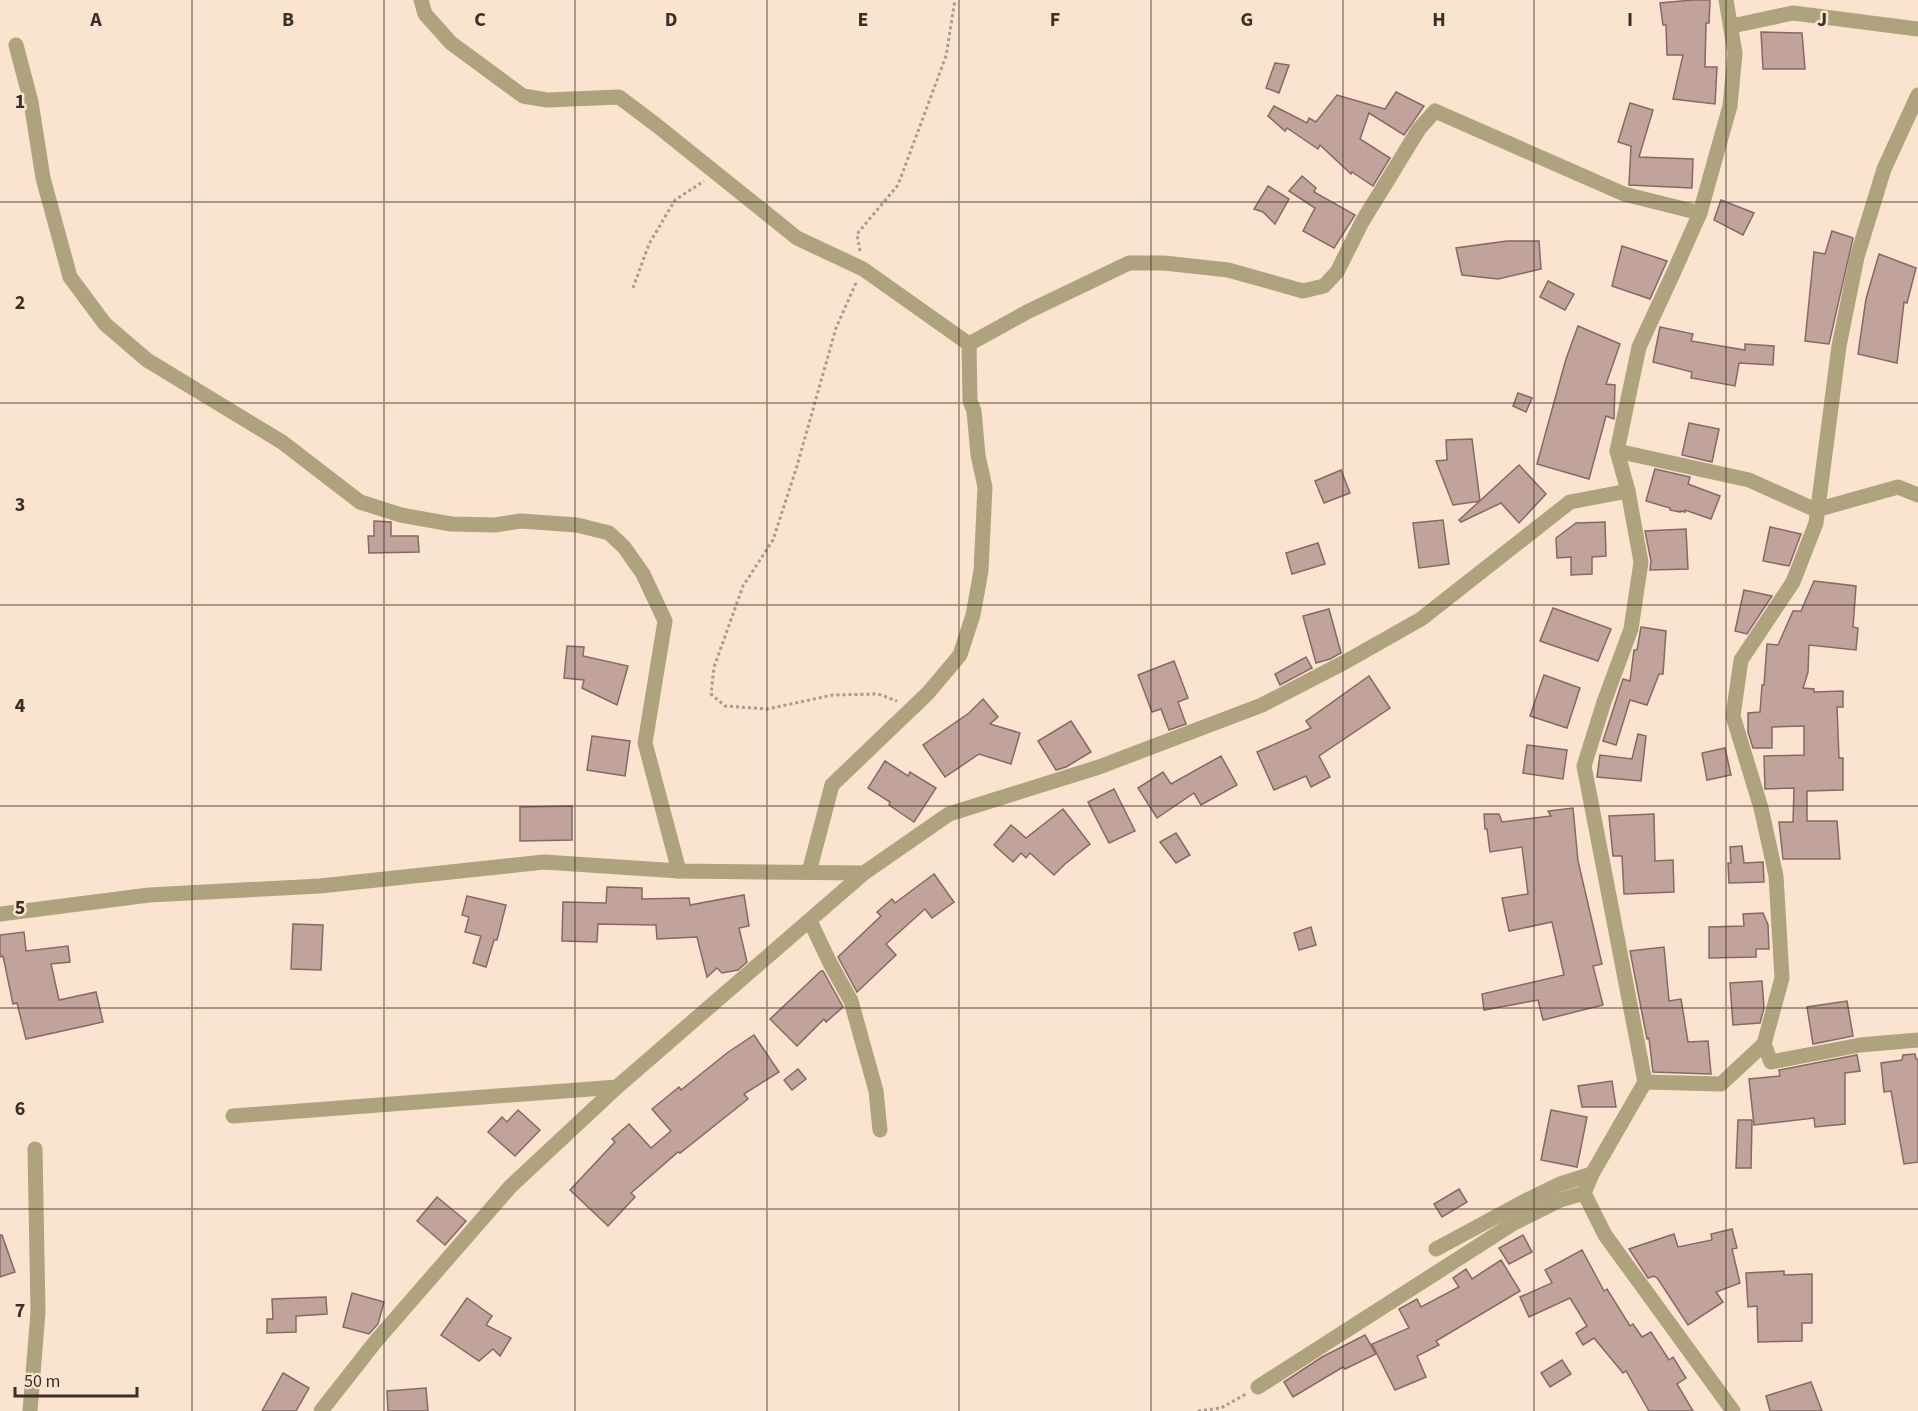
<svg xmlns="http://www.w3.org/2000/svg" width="1918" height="1411" font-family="'Source Sans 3',sans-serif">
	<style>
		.building { fill: #c1a39c; stroke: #856963; stroke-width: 1.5 }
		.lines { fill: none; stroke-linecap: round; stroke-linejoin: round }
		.path { stroke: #ac9b8c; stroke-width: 3; stroke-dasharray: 3 3; stroke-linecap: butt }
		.minor { stroke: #aea37c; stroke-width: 15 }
		.grid { fill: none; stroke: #393029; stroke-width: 1.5; stroke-opacity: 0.55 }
		.grid-label { font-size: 20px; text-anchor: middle; font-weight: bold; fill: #393029; stroke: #fae3cf; stroke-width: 5; stroke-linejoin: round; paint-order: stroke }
	</style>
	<rect width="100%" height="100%" fill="#fae3cf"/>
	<g class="building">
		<polygon points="1692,0 1710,0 1709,23 1706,23 1705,67 1717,67 1715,104 1673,99 1683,55 1667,55 1666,25 1663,25 1660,3"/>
		<polygon points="1761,32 1802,33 1805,69 1763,69"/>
		<polygon points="1275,63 1289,65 1279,93 1266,88"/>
		<polygon points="1396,92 1424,106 1404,135 1369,113 1360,139 1390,158 1373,186 1352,172 1351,174 1320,145 1318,149 1287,128 1285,131 1268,116 1274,106 1307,123 1309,118 1316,122 1337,95 1385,109"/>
		<polygon points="1630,103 1653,110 1639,157 1693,159 1692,188 1629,185 1631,146 1618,142"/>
		<polygon points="1302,176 1316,188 1314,192 1355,215 1334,248 1303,231 1315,208 1289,191"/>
		<polygon points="1268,186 1289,199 1275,224 1263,212 1254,209"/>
		<polygon points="1721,200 1754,213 1743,235 1714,220"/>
		<polygon points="1832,231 1853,238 1829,344 1805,341 1814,252 1825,254"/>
		<polygon points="1539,241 1541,269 1498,279 1462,275 1456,248 1507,241"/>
		<polygon points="1622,246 1667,261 1650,299 1612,286"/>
		<polygon points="1879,254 1916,268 1907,303 1904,302 1897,363 1858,354 1866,299"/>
		<polygon points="1548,281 1574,294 1565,310 1540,297"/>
		<polygon points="1578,326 1620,344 1606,384 1615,385 1614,419 1606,416 1589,479 1537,464 1566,359"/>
		<polygon points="1660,327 1693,334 1691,341 1745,350 1745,344 1774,346 1773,365 1739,363 1735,386 1691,378 1692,372 1653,362"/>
		<polygon points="1518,393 1532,398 1526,412 1513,406"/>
		<polygon points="1689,423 1719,429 1712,462 1682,455"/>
		<polygon points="1472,439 1480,501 1453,505 1436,461 1447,460 1446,440"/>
		<polygon points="1519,465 1546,494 1519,523 1501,503 1461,522 1459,520"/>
		<polygon points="1655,469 1690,477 1688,484 1720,496 1711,519 1685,510 1685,512 1680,511 1680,512 1670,510 1670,508 1646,501"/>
		<polygon points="1341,470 1350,493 1324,503 1315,481"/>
		<polygon points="1443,520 1449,564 1419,568 1413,523"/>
		<polygon points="374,521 391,522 391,536 418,536 419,552 369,553 368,536 374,536"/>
		<polygon points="1605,522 1606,556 1592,557 1592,574 1571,575 1571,557 1557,558 1556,538 1576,523"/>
		<polygon points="1770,527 1801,534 1789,566 1763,561"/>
		<polygon points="1686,529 1688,569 1650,570 1651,561 1645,531"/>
		<polygon points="1318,543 1325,564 1292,574 1286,553"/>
		<polygon points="1814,581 1856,586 1853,627 1858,628 1856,650 1809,645 1808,672 1803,688 1814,689 1814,692 1843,691 1843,707 1837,707 1839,758 1843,758 1843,790 1807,791 1807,821 1837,821 1840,859 1783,859 1779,822 1793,822 1794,788 1765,789 1764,756 1804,755 1804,726 1772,727 1772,748 1753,748 1748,732 1748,713 1760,712 1762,685 1764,685 1767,644 1778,645 1793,611 1801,611"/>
		<polygon points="1744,590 1772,596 1747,634 1735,631"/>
		<polygon points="1553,608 1611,629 1598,661 1540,641"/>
		<polygon points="1329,609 1341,653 1330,659 1316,663 1303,616"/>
		<polygon points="1641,627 1666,631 1663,674 1659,674 1647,705 1630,700 1616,745 1603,741 1623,679 1630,681 1634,650 1637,650"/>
		<polygon points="567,646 584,647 583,656 628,666 617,705 582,688 584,680 564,678"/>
		<polygon points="1306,657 1312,668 1280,685 1275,674"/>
		<polygon points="1174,661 1188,698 1178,702 1186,724 1169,730 1161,709 1152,712 1138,675"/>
		<polygon points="1544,675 1580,688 1567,728 1530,716"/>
		<polygon points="1369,676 1390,708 1319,756 1330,777 1311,787 1306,776 1274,790 1257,752 1311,728 1306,721"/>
		<polygon points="983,699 998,717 990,724 1020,733 1011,764 979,754 945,777 923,745 969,713"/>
		<polygon points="1071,721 1091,752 1066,767 1056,770 1038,741"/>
		<polygon points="1638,734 1646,736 1641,781 1597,777 1600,755 1632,759"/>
		<polygon points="592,736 630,741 625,776 587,770"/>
		<polygon points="1527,745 1567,750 1563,779 1523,773"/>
		<polygon points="1725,748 1731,775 1707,780 1702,753"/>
		<polygon points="1221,756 1237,785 1201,805 1194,793 1157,818 1138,788 1163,772 1171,784"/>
		<polygon points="885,761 908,776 910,772 936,788 914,822 889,805 890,802 868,788"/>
		<polygon points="1114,789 1135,831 1109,843 1088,802"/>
		<polygon points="572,806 572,840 520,841 520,807"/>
		<polygon points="1573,808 1578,861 1602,964 1593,966 1603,1005 1543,1020 1538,1000 1484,1010 1482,994 1564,975 1552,922 1509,931 1502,898 1528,894 1522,847 1490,852 1487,829 1485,829 1484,814 1499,814 1502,822 1551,816 1548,811"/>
		<polygon points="1063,809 1090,844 1065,864 1054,875 1030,853 1026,858 1021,853 1013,862 994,845 1011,825 1026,838"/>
		<polygon points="1654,814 1655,861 1673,860 1674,892 1624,894 1622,856 1613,856 1609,816"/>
		<polygon points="1176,833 1190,855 1176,863 1160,842"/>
		<polygon points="1742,846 1744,863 1763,862 1764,882 1729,883 1728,863 1731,863 1730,847"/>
		<polygon points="934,874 954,902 932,918 925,909 886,944 896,955 857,992 838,957 881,916 877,912 892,899 895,903"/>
		<polygon points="607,887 642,888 642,899 689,898 690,905 744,895 749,926 739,928 747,962 738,970 722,973 717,968 707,977 697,937 657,939 656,925 598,924 597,942 562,941 563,902 606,903"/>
		<polygon points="467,896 506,905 497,940 494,940 486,967 473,963 481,936 465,932 469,917 462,915"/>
		<polygon points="1763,913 1768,925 1769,949 1756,949 1756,957 1709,958 1709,927 1744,926 1743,914"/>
		<polygon points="293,924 323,925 321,970 291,969"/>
		<polygon points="1311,927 1316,945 1299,950 1294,933"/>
		<polygon points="24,932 26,951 68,946 70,962 51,964 59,1000 96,992 103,1022 26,1039 17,1003 13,1004 3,956 0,957 0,935"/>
		<polygon points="1664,947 1669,1001 1681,999 1688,1042 1708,1041 1711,1074 1653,1072 1649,1038 1647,1039 1630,951"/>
		<polygon points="821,971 823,971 843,1007 826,1022 824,1019 797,1046 770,1019"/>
		<polygon points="1762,981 1764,1008 1760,1023 1733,1025 1730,983"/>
		<polygon points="1847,1001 1853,1036 1813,1044 1807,1007"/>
		<polygon points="754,1035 779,1072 744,1094 748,1099 680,1153 678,1152 631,1193 635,1197 608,1226 570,1190 615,1142 612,1139 629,1124 651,1148 671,1131 652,1109 679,1087 681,1090 727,1053"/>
		<polygon points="1915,1054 1916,1059 1918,1059 1918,1162 1904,1164 1891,1091 1884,1092 1881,1063 1902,1060 1903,1055"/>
		<polygon points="1857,1055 1860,1071 1845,1073 1845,1124 1815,1127 1814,1118 1754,1125 1749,1079 1780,1076 1779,1070"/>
		<polygon points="798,1069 806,1079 792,1090 784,1080"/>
		<polygon points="1612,1081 1616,1107 1582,1107 1578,1086"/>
		<polygon points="518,1110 540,1130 515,1156 488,1132 502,1117 507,1122"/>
		<polygon points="1551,1110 1587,1117 1577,1167 1541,1160"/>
		<polygon points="1738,1120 1752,1120 1751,1168 1736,1168"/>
		<polygon points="1459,1189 1467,1202 1442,1217 1434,1204"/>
		<polygon points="437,1197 466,1221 445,1245 417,1221"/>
		<polygon points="1732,1229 1737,1248 1732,1249 1740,1283 1716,1292 1723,1302 1688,1325 1658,1279 1654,1276 1648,1278 1629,1249 1674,1234 1678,1247 1712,1240 1711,1234"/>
		<polygon points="0,1235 2,1235 15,1272 0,1277"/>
		<polygon points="1523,1235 1532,1252 1509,1264 1499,1248"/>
		<polygon points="1582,1250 1604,1291 1607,1289 1630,1326 1633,1324 1642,1337 1651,1332 1669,1360 1673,1357 1686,1378 1677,1384 1693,1411 1649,1411 1626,1371 1623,1373 1594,1338 1583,1345 1576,1333 1587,1326 1570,1298 1529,1317 1520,1297 1552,1283 1545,1270"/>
		<polygon points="1501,1260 1520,1291 1436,1341 1439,1345 1417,1356 1426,1377 1395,1390 1372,1344 1409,1328 1399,1309 1417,1299 1421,1307 1459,1287 1453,1278 1466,1269 1472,1279"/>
		<polygon points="1784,1271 1784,1275 1812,1274 1812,1323 1802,1323 1802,1341 1758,1342 1757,1306 1748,1307 1746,1273"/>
		<polygon points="352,1293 384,1302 378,1324 369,1334 343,1327"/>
		<polygon points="326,1297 327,1314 296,1316 296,1332 267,1333 267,1319 273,1319 272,1299"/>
		<polygon points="467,1298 492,1316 486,1325 511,1338 500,1356 493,1349 479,1361 441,1335"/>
		<polygon points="1365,1335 1376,1354 1345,1369 1343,1367 1293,1397 1284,1382 1322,1357"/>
		<polygon points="1562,1360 1571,1374 1550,1387 1541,1373"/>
		<polygon points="283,1373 309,1388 296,1411 262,1411"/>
		<polygon points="1811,1382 1822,1411 1770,1411 1766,1396"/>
		<polygon points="426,1388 428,1411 388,1411 387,1391"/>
	</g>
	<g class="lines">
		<g class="path">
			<polyline points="860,251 857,234 898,185 946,56 955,0"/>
			<polyline points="856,283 836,328 797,466 773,540 743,586 714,667 711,694 725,706 767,709 833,695 878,694 897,701"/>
			<polyline points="633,288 649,244 675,200 704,181"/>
			<polyline points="1198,1411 1221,1408 1246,1394"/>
		</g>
		<g class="minor">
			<polyline points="421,0 425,14 451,43 523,96 547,100 619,97 655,124 797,238 863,269 969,344"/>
			<polyline points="1726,0 1735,53 1730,106 1700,213 1672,276 1639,347 1617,451 1628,491 1641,562 1631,629 1604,702 1584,766 1645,1082 1592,1174 1584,1193 1605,1235 1733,1411"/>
			<polyline points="1732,26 1793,13 1918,29"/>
			<polyline points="16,45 31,102 43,178 70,277 105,324 147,360 282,442 360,502 401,515 451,524 495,525 521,521 577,525 609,533 624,547 643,574 665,621 645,743 679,871"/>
			<polyline points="969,344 1027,312 1129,263 1164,263 1228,270 1303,291 1324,286 1337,272 1362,222 1419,129 1435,111 1624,194 1700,213"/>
			<polyline points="1617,451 1749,480 1816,510 1898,487 1918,495"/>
			<polyline points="809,872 832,785 928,693 960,655 973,615 981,571 985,487 978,455 974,411 970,401 969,344"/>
			<polyline points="0,914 149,895 320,886 544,862 679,871 864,873"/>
			<polyline points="810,921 830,963 851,1001 876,1091 880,1130"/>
			<polyline points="1764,1044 1771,1062 1860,1045 1918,1040"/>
			<polyline points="1645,1082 1721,1084 1764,1044 1782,978 1776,876 1761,808 1733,716 1741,660 1793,582 1816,523 1839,346 1857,257 1884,169 1918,95"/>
			<polyline points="233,1116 617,1087"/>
			<polyline points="1436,1249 1525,1201 1560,1184 1592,1174"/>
			<polyline points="1258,1387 1514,1223 1560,1200 1584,1193"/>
			<polyline points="30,1411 38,1312 35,1149"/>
			<polyline points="321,1411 376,1341 510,1187 617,1087 864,873 949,814 1099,767 1262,705 1345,662 1421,619 1570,502 1628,491"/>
		</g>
	</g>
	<path class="grid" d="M 192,0 L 192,1411M 384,0 L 384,1411M 575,0 L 575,1411M 767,0 L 767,1411M 959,0 L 959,1411M 1151,0 L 1151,1411M 1343,0 L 1343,1411M 1534,0 L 1534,1411M 1726,0 L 1726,1411M 0,202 L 1918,202M 0,403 L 1918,403M 0,605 L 1918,605M 0,806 L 1918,806M 0,1008 L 1918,1008M 0,1209 L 1918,1209"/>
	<g class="grid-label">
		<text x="96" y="26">A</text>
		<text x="288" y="26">B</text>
		<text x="480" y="26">C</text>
		<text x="671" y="26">D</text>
		<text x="863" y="26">E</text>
		<text x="1055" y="26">F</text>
		<text x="1247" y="26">G</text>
		<text x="1439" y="26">H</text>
		<text x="1630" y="26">I</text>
		<text x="1822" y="26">J</text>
		<text x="20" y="108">1</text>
		<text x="20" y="309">2</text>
		<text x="20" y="511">3</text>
		<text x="20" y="712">4</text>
		<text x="20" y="914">5</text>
		<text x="20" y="1115">6</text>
		<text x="20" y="1317">7</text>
	</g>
	<path d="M15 1387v9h122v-9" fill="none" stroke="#393029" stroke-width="3"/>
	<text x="24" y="1387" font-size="18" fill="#393029" stroke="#fae3cf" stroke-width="4.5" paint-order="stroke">50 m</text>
</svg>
